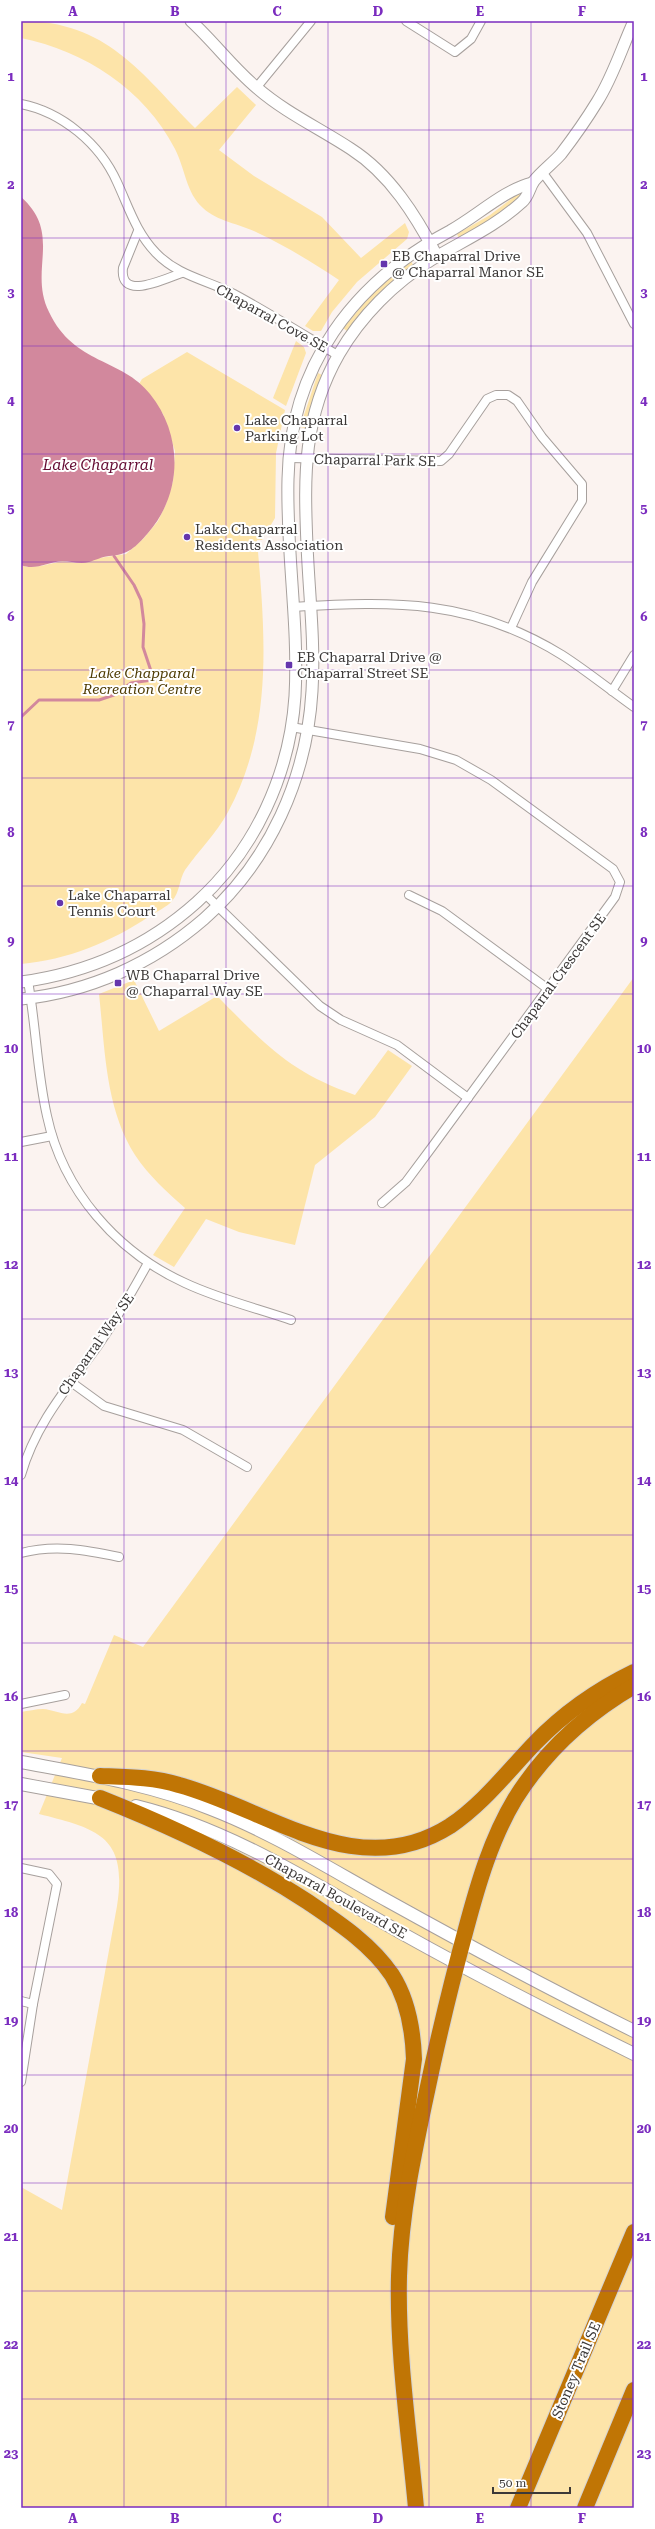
<svg xmlns="http://www.w3.org/2000/svg" width="655" height="2529" font-family="'Roboto Serif',serif">
	<style>
		.green { fill: #fde4a9 }
		.water { fill: #d2889d }
		.lines { fill: none; stroke-linecap: round; stroke-linejoin: round }
		.stream { stroke: #d2889d; stroke-width: 3 }
		.minor-casing { stroke: #a7a09d; stroke-width: 10 }
		.tertiary-casing { stroke: #a7a09d; stroke-width: 13 }
		.secondary-casing { stroke: #a7a09d; stroke-width: 14 }
		.motorway-casing { stroke: #d4d3d3; stroke-width: 18 }
		.minor { stroke: #fff; stroke-width: 8 }
		.tertiary { stroke: #fff; stroke-width: 11 }
		.secondary { stroke: #fff; stroke-width: 12 }
		.motorway { stroke: #c07505; stroke-width: 16 }
		.grid { fill: none; stroke: #7b2cbf; stroke-width: 1; stroke-opacity: 0.55 }
		.poi-dot { fill: #6536ad; stroke: #fff; stroke-width: 1.5 }
		.labels { text-anchor: middle; dominant-baseline: central; stroke-width: 4; stroke-linejoin: round; paint-order: stroke }
		.poi-label { font-size: 14px; fill: #3c3938; stroke: #fff; text-anchor: start }
		.street-label { font-size: 14px; fill: #3c3938; stroke: #fff }
		.park-label { font-size: 14px; font-style: italic; fill: #4d3a00; stroke: #fff }
		.water-label { font-size: 15px; font-style: italic; fill: #640a32; stroke: #fff }
		.neatline { fill: none; stroke: #7b2cbf; stroke-width: 1.5 }
		.grid-label { font-size: 13px; text-anchor: middle; font-weight: bold; fill: #7b2cbf }
	</style>
	<rect width="100%" height="100%" fill="#fbf3f0"/>
	<g class="green">
		<path d="M 21,21 C 107,21 141,73 195,128 L 237,87 L 256,105 L 219,150 L 254,176 L 322,217 L 361,258 L 405,223 L 409,232 L 407,239 L 357,282 L 332,312 L 321,331 L 313,331 L 305,326 L 339,280 C 313,263 286,246 258,233 C 241,224 218,222 203,208 C 186,193 185,168 175,149 C 144,89 85,51 21,38 Z"/>
		<polygon points="519,193 521,196 486,223 459,239 457,234 490,215"/>
		<polygon points="411,261 413,265 378,294 347,331 343,328 378,287"/>
		<polygon points="296,341 304,347 306,353 286,406 273,398"/>
		<path d="M 187,352 L 285,410 L 276,453 L 275,518 L 262,540 L 257,540 C 265,633 274,727 228,812 C 216,834 199,850 185,870 C 179,880 180,892 172,901 C 167,907 157,911 150,916 C 111,942 67,960 21,964 L 21,565 L 27,567 L 41,566 L 62,561 L 80,563 L 99,558 L 126,554 L 143,539 L 158,521 L 166,504 L 173,481 L 175,451 L 163,414 L 139,384 L 142,379 Z"/>
		<polygon points="318,373 322,375 305,428 300,427"/>
		<path d="M 634,977 L 634,2508 L 21,2508 L 21,2187 L 62,2210 L 117,1906 C 128,1836 98,1829 39,1814 L 62,1758 L 21,1752 L 21,1712 C 28,1711 36,1709 43,1709 C 58,1710 72,1722 82,1703 L 85,1704 L 114,1635 L 143,1647 Z"/>
		<path d="M 134,980 L 159,1031 L 217,996 C 265,1044 289,1072 355,1095 L 388,1050 L 412,1066 L 375,1117 L 315,1165 L 295,1245 L 239,1232 L 206,1219 L 174,1267 L 153,1255 L 185,1208 C 167,1192 149,1176 135,1155 C 105,1108 105,1048 99,994 Z"/>
	</g>
	<path class="water" d="M 21,197 C 63,234 28,270 49,312 C 74,365 122,358 150,394 C 183,435 183,493 148,533 C 136,547 128,555 109,556 C 101,557 96,560 89,562 C 80,565 71,561 62,561 C 48,562 35,571 21,565 Z"/>
	<g class="lines">
		<polyline class="stream" points="21,717 39,700 99,700 114,695 131,683 152,680 152,674 143,647 144,624 141,600 134,585 114,556"/>
		<defs>
			<g id="minor">
				<polyline points="406,21 455,52 471,39 481,21"/>
				<polyline points="256,88 311,21"/>
				<path d="M 21,104 C 62,112 100,144 117,182 C 129,208 136,232 156,253 C 178,276 207,280 234,294 C 269,313 304,335 339,356"/>
				<polyline points="543,173 587,233 634,324"/>
				<path d="M 138,231 L 123,268 C 119,303 168,277 182,273"/>
				<polyline points="289,458 441,461 449,454 487,399 496,395 508,395 517,401 542,437 582,484 582,501 532,582 511,628"/>
				<path d="M 293,607 C 396,601 471,599 562,655 C 587,671 610,690 634,707"/>
				<polyline points="612,691 634,655"/>
				<polyline points="291,727 420,749 456,760 491,780 613,869 620,882 615,897 432,1147 406,1182 382,1203"/>
				<polyline points="205,894 320,1006 341,1020 397,1045 468,1098"/>
				<polyline points="409,895 442,911 548,989"/>
				<path d="M 28,981 C 36,1026 37,1072 47,1116 C 63,1191 117,1252 185,1283 C 219,1299 256,1308 291,1320"/>
				<polyline points="21,1142 52,1136"/>
				<polyline points="71,1382 104,1406 183,1430 247,1467"/>
				<path d="M 21,1475 C 35,1425 67,1388 97,1347 C 116,1320 132,1292 148,1263"/>
				<path d="M 21,1553 C 55,1544 86,1550 119,1557"/>
				<polyline points="21,1704 65,1695"/>
				<polyline points="21,1868 49,1874 57,1884 33,2004 21,2082"/>
				<polyline points="21,2001 33,2004"/>
			</g>
			<g id="tertiary">
				<path d="M 191,21 C 214,42 233,68 257,88 C 286,113 319,128 351,149 C 390,174 416,216 437,256"/>
				<path d="M 21,982 C 87,973 147,947 197,902 C 255,850 290,774 295,696 C 299,624 286,551 288,479 C 290,367 353,282 450,231 C 477,216 504,190 532,183"/>
				<path d="M 21,999 C 89,992 152,964 204,919 C 270,861 307,777 312,691 C 315,642 309,593 307,545 C 304,475 303,417 339,354 C 361,316 394,283 431,260 C 462,241 495,227 522,202 C 529,196 529,188 534,181 C 542,171 553,163 561,154 C 574,137 586,120 597,102 C 613,77 622,47 634,21"/>
			</g>
			<g id="secondary">
				<path d="M 21,1762 C 85,1774 150,1784 211,1809 C 273,1833 330,1869 388,1901 C 469,1946 551,1990 634,2031"/>
				<polyline points="21,1784 108,1800"/>
				<path d="M 136,1806 C 234,1830 319,1887 405,1935 C 480,1977 557,2016 634,2054"/>
			</g>
			<g id="motorway">
				<path d="M 100,1776 C 127,1777 153,1777 179,1785 C 268,1809 357,1885 450,1826 C 483,1804 508,1771 535,1743 C 563,1714 597,1690 634,1672"/>
				<path d="M 100,1798 C 173,1827 242,1859 308,1902 C 339,1923 371,1944 392,1975 C 408,2000 413,2030 414,2059 L 393,2217"/>
				<path d="M 416,2508 C 409,2431 397,2353 399,2276 C 401,2204 418,2134 433,2063 C 443,2018 454,1973 466,1929 C 478,1884 491,1839 515,1799 C 545,1751 586,1714 634,1686"/>
				<polyline points="518,2508 634,2232"/>
				<polyline points="585,2508 634,2390"/>
			</g>
		</defs>
		<use href="#minor" class="minor-casing"/>
		<use href="#tertiary" class="tertiary-casing"/>
		<use href="#secondary" class="secondary-casing"/>
		<use href="#motorway" class="motorway-casing"/>
		<use href="#minor" class="minor"/>
		<use href="#tertiary" class="tertiary"/>
		<use href="#secondary" class="secondary"/>
		<use href="#motorway" class="motorway"/>
	</g>
	<path class="grid" d="M 124,21 L 124,2508M 226,21 L 226,2508M 328,21 L 328,2508M 429,21 L 429,2508M 531,21 L 531,2508M 21,130 L 634,130M 21,238 L 634,238M 21,346 L 634,346M 21,454 L 634,454M 21,562 L 634,562M 21,670 L 634,670M 21,778 L 634,778M 21,886 L 634,886M 21,994 L 634,994M 21,1102 L 634,1102M 21,1210 L 634,1210M 21,1319 L 634,1319M 21,1427 L 634,1427M 21,1535 L 634,1535M 21,1643 L 634,1643M 21,1751 L 634,1751M 21,1859 L 634,1859M 21,1967 L 634,1967M 21,2075 L 634,2075M 21,2183 L 634,2183M 21,2291 L 634,2291M 21,2399 L 634,2399"/>
	<g class="poi-dot">
		<rect x="380" y="260" width="8" height="8" rx="2"/>
		<circle cx="237" cy="428" r="4"/>
		<circle cx="187" cy="537" r="4"/>
		<rect x="285" y="661" width="8" height="8" rx="2"/>
		<circle cx="60" cy="903" r="4"/>
		<rect x="114" y="979" width="8" height="8" rx="2"/>
	</g>
	<g class="labels">
		<g class="poi-label">
			<text x="392" y="256">EB Chaparral Drive<tspan x="392" dy="16">@ Chaparral Manor SE</tspan></text>
			<text x="245" y="420">Lake Chaparral<tspan x="245" dy="16">Parking Lot</tspan></text>
			<text x="195" y="529">Lake Chaparral<tspan x="195" dy="16">Residents Association</tspan></text>
			<text x="297" y="657">EB Chaparral Drive @<tspan x="297" dy="16">Chaparral Street SE</tspan></text>
			<text x="68" y="895">Lake Chaparral<tspan x="68" dy="16">Tennis Court</tspan></text>
			<text x="126" y="975">WB Chaparral Drive<tspan x="126" dy="16">@ Chaparral Way SE</tspan></text>
		</g>
		<g class="street-label">
			<text transform="translate(272 318) rotate(29)">Chaparral Cove SE</text>
			<text transform="translate(375 460) rotate(1)">Chaparral Park SE</text>
			<text transform="translate(558 976) rotate(-54)">Chaparral Crescent SE</text>
			<text transform="translate(96 1344) rotate(-55)">Chaparral Way SE</text>
			<text transform="translate(336 1896) rotate(29)">Chaparral Boulevard SE</text>
			<text transform="translate(576 2370) rotate(-67)">Stoney Trail SE</text>
		</g>
		<g class="park-label">
			<text x="142" y="673">Lake Chapparal<tspan x="142" dy="16">Recreation Centre</tspan></text>
		</g>
		<g class="water-label">
			<text x="98" y="465">Lake Chaparral</text>
		</g>
	</g>
	<rect width="655" height="2529" fill="none" stroke="#ffffff" stroke-width="44"/>
	<path d="M493 2487v6h77v-6" fill="none" stroke="#3c3938" stroke-width="2"/>
	<text x="499" y="2487" font-size="12" fill="#3c3938" stroke="#ffffff" stroke-width="3" paint-order="stroke">50 m</text>
	<rect x="22" y="22" width="611" height="2485" class="neatline"/>
	<g class="grid-label">
		<text x="73" y="16">A</text>
		<text x="175" y="16">B</text>
		<text x="277" y="16">C</text>
		<text x="378" y="16">D</text>
		<text x="480" y="16">E</text>
		<text x="582" y="16">F</text>
		<text x="11" y="81">1</text>
		<text x="644" y="81">1</text>
		<text x="11" y="189">2</text>
		<text x="644" y="189">2</text>
		<text x="11" y="297">3</text>
		<text x="644" y="297">3</text>
		<text x="11" y="405">4</text>
		<text x="644" y="405">4</text>
		<text x="11" y="513">5</text>
		<text x="644" y="513">5</text>
		<text x="11" y="621">6</text>
		<text x="644" y="621">6</text>
		<text x="11" y="729">7</text>
		<text x="644" y="729">7</text>
		<text x="11" y="837">8</text>
		<text x="644" y="837">8</text>
		<text x="11" y="945">9</text>
		<text x="644" y="945">9</text>
		<text x="11" y="1053">10</text>
		<text x="644" y="1053">10</text>
		<text x="11" y="1161">11</text>
		<text x="644" y="1161">11</text>
		<text x="11" y="1269">12</text>
		<text x="644" y="1269">12</text>
		<text x="11" y="1377">13</text>
		<text x="644" y="1377">13</text>
		<text x="11" y="1485">14</text>
		<text x="644" y="1485">14</text>
		<text x="11" y="1593">15</text>
		<text x="644" y="1593">15</text>
		<text x="11" y="1701">16</text>
		<text x="644" y="1701">16</text>
		<text x="11" y="1809">17</text>
		<text x="644" y="1809">17</text>
		<text x="11" y="1917">18</text>
		<text x="644" y="1917">18</text>
		<text x="11" y="2025">19</text>
		<text x="644" y="2025">19</text>
		<text x="11" y="2133">20</text>
		<text x="644" y="2133">20</text>
		<text x="11" y="2241">21</text>
		<text x="644" y="2241">21</text>
		<text x="11" y="2349">22</text>
		<text x="644" y="2349">22</text>
		<text x="11" y="2458">23</text>
		<text x="644" y="2458">23</text>
		<text x="73" y="2523">A</text>
		<text x="175" y="2523">B</text>
		<text x="277" y="2523">C</text>
		<text x="378" y="2523">D</text>
		<text x="480" y="2523">E</text>
		<text x="582" y="2523">F</text>
	</g>
</svg>
